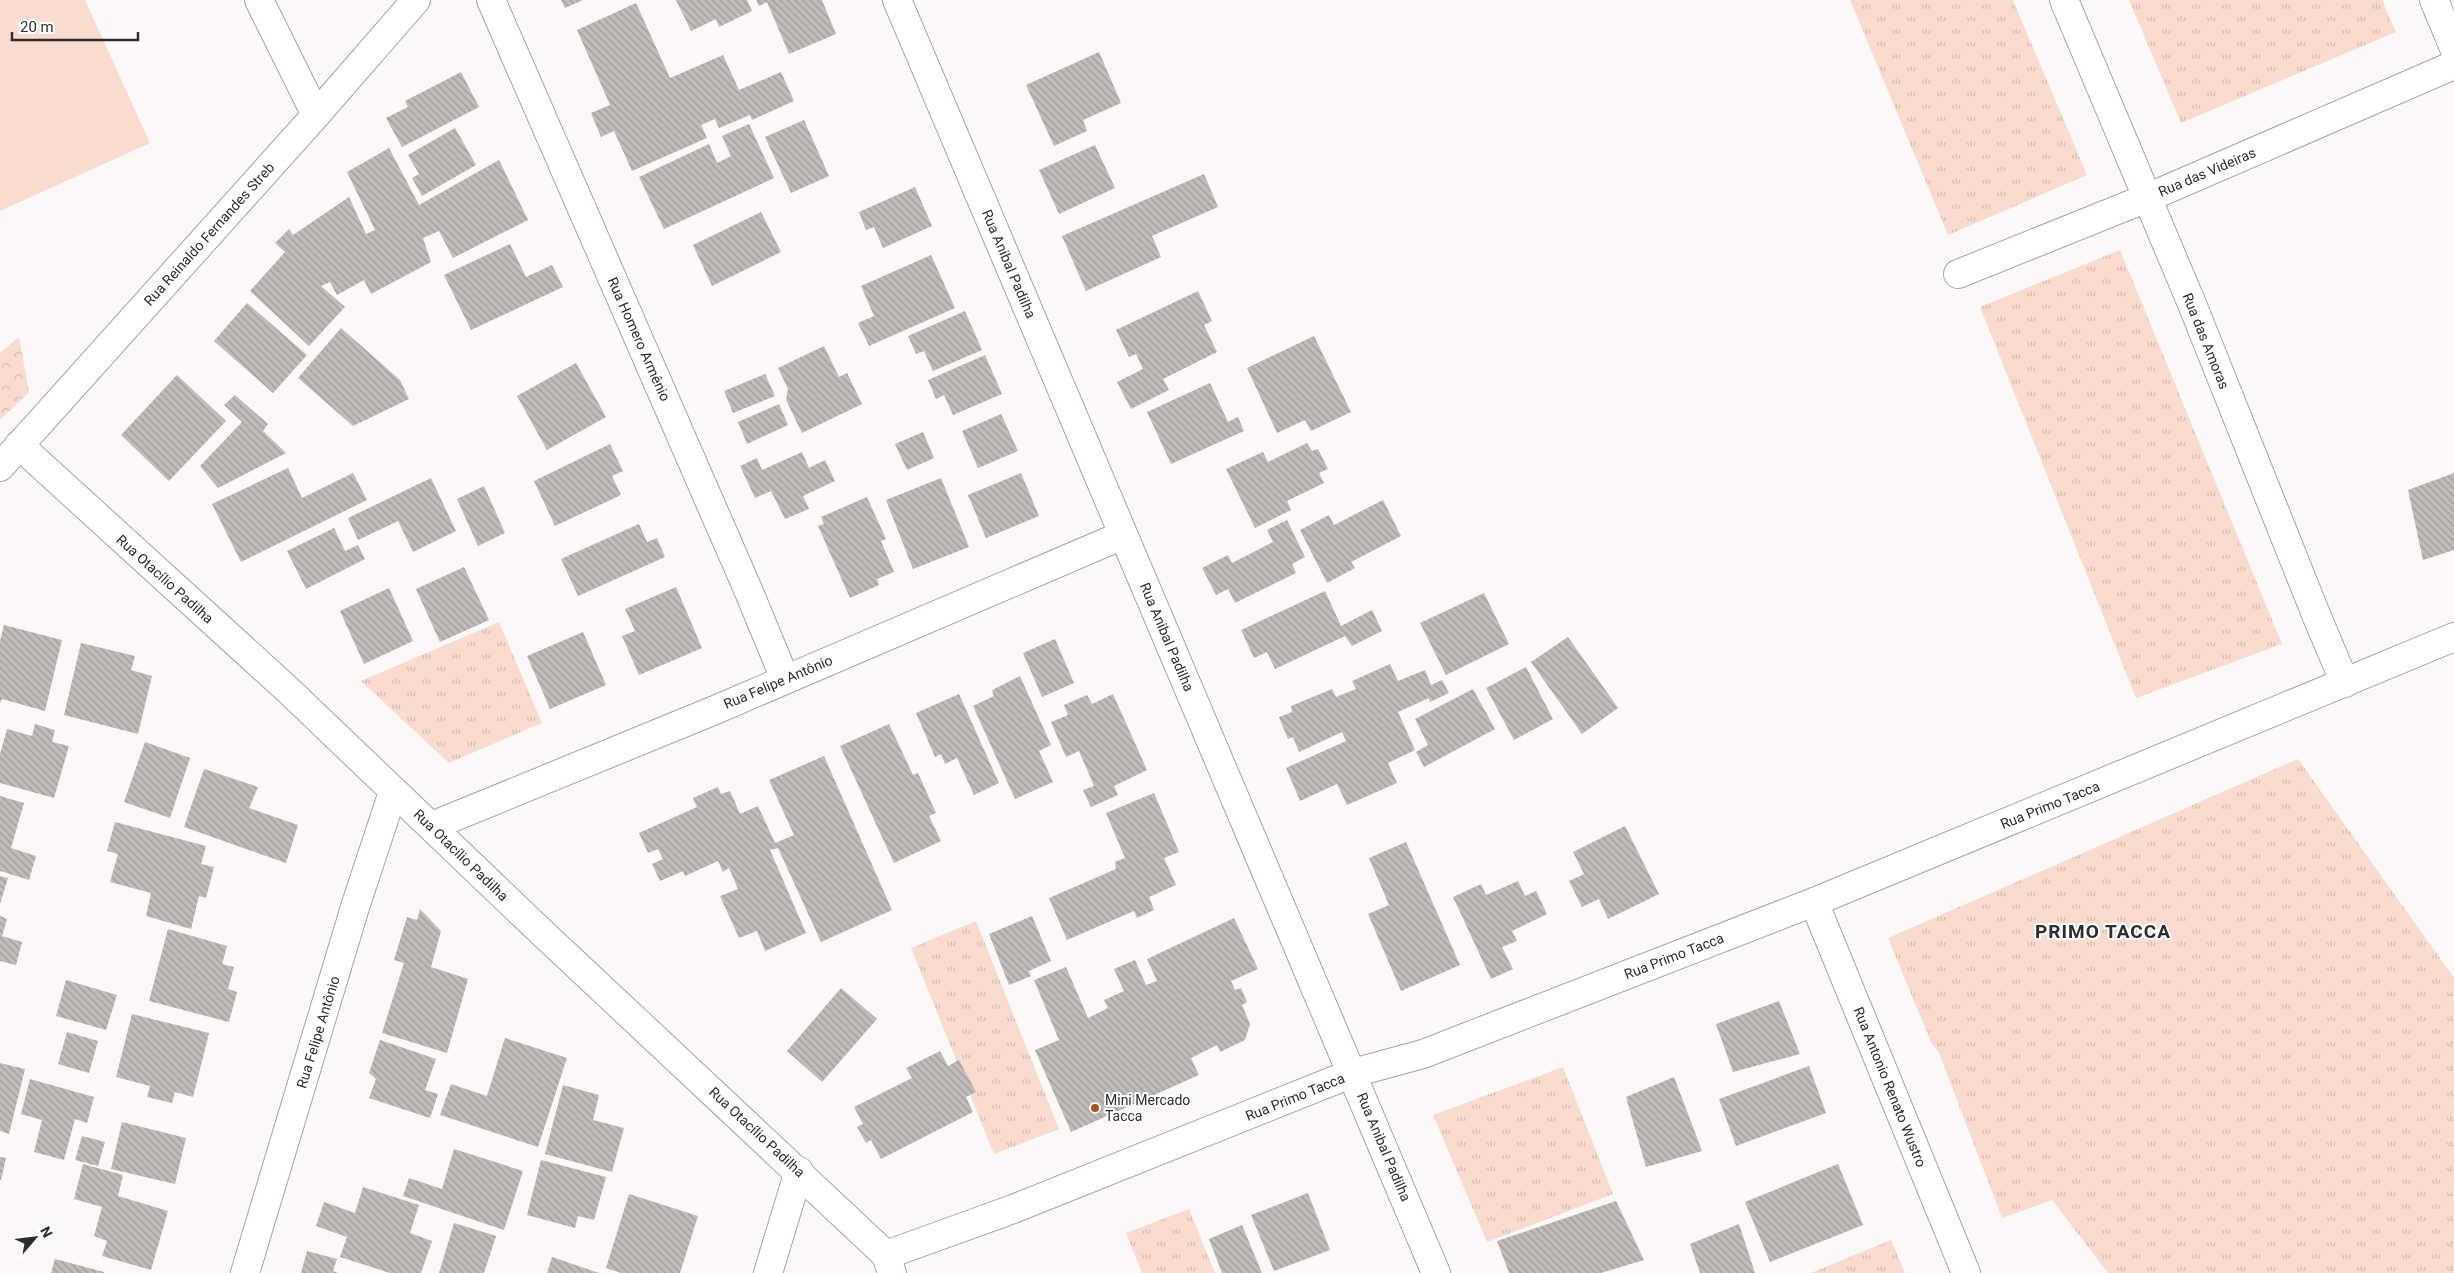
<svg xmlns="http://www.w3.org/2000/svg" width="2454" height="1273" font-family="Roboto,sans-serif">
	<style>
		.grass { fill: url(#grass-tufts) }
		.park { fill: url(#park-crowns) }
		.pitch { fill: #fadbcf }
		.building { fill: url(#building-back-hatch) }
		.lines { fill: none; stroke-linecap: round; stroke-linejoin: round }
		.minor-casing { stroke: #a6a3a2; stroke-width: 30 }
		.minor { stroke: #fff; stroke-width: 28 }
		.poi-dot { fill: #b24d1f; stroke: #fff; stroke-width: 2 }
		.labels { text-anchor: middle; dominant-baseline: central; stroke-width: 4; stroke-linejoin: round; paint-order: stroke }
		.street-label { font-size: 14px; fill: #2e2d2d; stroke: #fff }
		.poi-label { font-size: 14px; fill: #2e2d2d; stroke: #fff; text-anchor: start }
		.district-label { font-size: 19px; font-weight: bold; letter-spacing: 1px; fill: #2e2d2d; stroke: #fff }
	</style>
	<defs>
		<pattern id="grass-tufts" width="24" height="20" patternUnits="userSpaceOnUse" patternTransform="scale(1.25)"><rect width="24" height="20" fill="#fadbcf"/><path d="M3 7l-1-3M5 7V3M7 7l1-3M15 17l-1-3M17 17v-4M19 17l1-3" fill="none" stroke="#d7bcb2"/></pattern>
		<pattern id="park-crowns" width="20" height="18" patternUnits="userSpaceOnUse" patternTransform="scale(1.25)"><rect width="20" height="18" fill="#fadbcf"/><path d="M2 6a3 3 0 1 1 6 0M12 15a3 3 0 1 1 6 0" fill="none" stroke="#d7bcb2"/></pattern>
		<pattern id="building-back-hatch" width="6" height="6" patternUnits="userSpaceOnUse" patternTransform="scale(1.25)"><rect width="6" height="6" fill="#bfbcba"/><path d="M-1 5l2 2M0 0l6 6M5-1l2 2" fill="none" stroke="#9c9998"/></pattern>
	</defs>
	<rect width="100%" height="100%" fill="#fcf8f7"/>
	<g class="grass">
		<polygon points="1850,0 2013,0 2087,175 1948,235"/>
		<polygon points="2129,0 2382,0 2396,32 2181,123"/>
		<polygon points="2120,250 2282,644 2136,698 1980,307"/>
		<polygon points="499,622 542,723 449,763 361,681"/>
		<polygon points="2298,759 2454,978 2454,1273 2108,1273 2052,1200 2002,1218 1939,1053 1931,1042 1888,938"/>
		<polygon points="976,921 1059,1129 994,1154 911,948"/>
		<polygon points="1563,1067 1613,1194 1487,1242 1433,1115"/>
		<polygon points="1189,1209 1215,1273 1142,1273 1126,1233"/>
		<polygon points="1891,1240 1905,1273 1811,1273"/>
	</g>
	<polygon class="park" points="19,337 29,392 0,420 0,353"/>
	<polygon class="pitch" points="0,0 85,0 150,143 0,211"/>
	<g class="building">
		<polygon points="561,0 583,0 565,8"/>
		<polygon points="676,0 747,0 752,11 719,27 716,19 691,31"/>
		<polygon points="756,0 822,0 836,34 789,54 767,2 759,6"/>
		<polygon points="636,3 670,78 723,55 739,90 781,72 794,101 752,120 750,115 719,128 715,119 701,125 707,138 632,171 614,131 601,137 591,113 610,105 577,30"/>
		<polygon points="1099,52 1121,103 1083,120 1087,131 1054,146 1026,85"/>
		<polygon points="461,72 479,107 402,147 386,118 408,107 405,101"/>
		<polygon points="804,120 829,176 791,193 765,137"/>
		<polygon points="749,124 774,178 664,229 639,177 709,144 717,163 731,156 722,136"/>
		<polygon points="455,128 476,165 422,196 412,178 419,174 408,155"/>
		<polygon points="1095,145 1115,188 1059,214 1039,170"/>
		<polygon points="389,148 419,205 499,160 528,220 453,258 439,231 423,238 431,262 371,294 364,280 337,295 330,282 321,286 345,307 309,346 250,291 285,252 275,243 289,229 293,235 349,197 366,234 375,230 347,172"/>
		<polygon points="1204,174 1218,207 1152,236 1161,257 1086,291 1062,236"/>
		<polygon points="915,187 932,226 883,248 874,227 866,230 859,212"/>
		<polygon points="761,212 781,252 712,286 693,245"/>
		<polygon points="510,244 526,277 552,265 563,287 471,330 444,275"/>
		<polygon points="931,255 955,308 869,346 858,323 874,316 861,286"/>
		<polygon points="1198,291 1212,321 1204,325 1217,352 1163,379 1169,390 1131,409 1117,382 1143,369 1136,354 1129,357 1116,330"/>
		<polygon points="247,303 307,355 273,393 214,341"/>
		<polygon points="965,311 982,350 933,371 924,351 916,354 908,336"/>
		<polygon points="341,328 400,380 409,399 353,426 298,378"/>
		<polygon points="1314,336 1351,412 1311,431 1305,420 1277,433 1247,368"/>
		<polygon points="824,346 839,377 847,373 862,404 802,433 786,400 788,389 778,368"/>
		<polygon points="985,355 1002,394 953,415 944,395 936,399 928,380"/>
		<polygon points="576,363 606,417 547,450 517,396"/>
		<polygon points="765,374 775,396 733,413 724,391"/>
		<polygon points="177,375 226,421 169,481 121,435"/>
		<polygon points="1210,383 1228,422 1238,417 1244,431 1171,464 1147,412"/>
		<polygon points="235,395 268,424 263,431 286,453 218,488 200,466 242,422 224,405"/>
		<polygon points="779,404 788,425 747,444 738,422"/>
		<polygon points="1001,414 1018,451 978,468 962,431"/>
		<polygon points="923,432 934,458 907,470 895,444"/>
		<polygon points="1307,443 1312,451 1318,449 1328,469 1319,473 1324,483 1287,501 1291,510 1255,528 1226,469 1263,452 1268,462"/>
		<polygon points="610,444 623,471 612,476 621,495 555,526 534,481"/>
		<polygon points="802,452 809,468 825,460 835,481 803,496 809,509 785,519 771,491 755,498 740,466 757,458 762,470"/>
		<polygon points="288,468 302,498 353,473 367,500 241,562 212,504"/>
		<polygon points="1021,473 1039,516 986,538 968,495"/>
		<polygon points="2454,473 2454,550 2423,560 2408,490"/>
		<polygon points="431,478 456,531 413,552 398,521 358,540 348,518"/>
		<polygon points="941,478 969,547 913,569 886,500"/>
		<polygon points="484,486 505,533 478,546 457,499"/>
		<polygon points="867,497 886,539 881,541 894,572 877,579 879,585 850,598 818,526 824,524 821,517"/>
		<polygon points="1383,500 1401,536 1351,562 1355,568 1327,583 1300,530 1329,515 1334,525"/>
		<polygon points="1287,520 1305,557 1292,564 1296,573 1235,603 1228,589 1216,595 1202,568 1228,555 1232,563 1273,542 1267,530"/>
		<polygon points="639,524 647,542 657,538 665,557 578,596 561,559"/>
		<polygon points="334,528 345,551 358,545 365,559 306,589 287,551"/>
		<polygon points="464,567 489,620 440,642 416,589"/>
		<polygon points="676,587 702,648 639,675 622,636 635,631 625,609"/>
		<polygon points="389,588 413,641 364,664 340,611"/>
		<polygon points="1325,591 1341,626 1372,610 1382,631 1352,646 1345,636 1275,669 1267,652 1254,658 1241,630"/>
		<polygon points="1484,593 1509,644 1446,675 1420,623"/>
		<polygon points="4,625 62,640 45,711 2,699 0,703 0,641"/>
		<polygon points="583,632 606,685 550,709 527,656"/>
		<polygon points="1568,637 1618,708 1582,734 1531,662"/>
		<polygon points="1055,639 1074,683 1042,697 1023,653"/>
		<polygon points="81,643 135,656 131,670 152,676 138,734 64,715"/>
		<polygon points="1390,664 1398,681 1425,670 1431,685 1442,680 1449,693 1430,702 1429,698 1398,712 1415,750 1388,763 1397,783 1347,805 1337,784 1300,801 1286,768 1346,741 1342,732 1299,752 1293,737 1288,739 1279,717 1292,712 1291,706 1332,689 1336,697 1356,689 1352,681"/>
		<polygon points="1526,667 1553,719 1514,740 1486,688"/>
		<polygon points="1020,676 1051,745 1039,751 1053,782 1015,799 973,706 994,696 992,690"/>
		<polygon points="1473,689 1495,729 1424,767 1416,752 1428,745 1415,719"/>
		<polygon points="959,694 999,783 974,795 957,758 945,764 941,754 935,757 916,713"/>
		<polygon points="1113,694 1147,770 1114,786 1118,795 1091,807 1083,790 1094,786 1079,751 1066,757 1051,722 1068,715 1064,705 1087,695 1092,704"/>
		<polygon points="35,724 55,730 52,742 69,746 54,798 0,783 0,754 7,729 32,736"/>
		<polygon points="889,724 913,775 918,773 936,813 929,816 941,841 894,863 840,746"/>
		<polygon points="145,742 190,758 170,818 124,802"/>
		<polygon points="824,756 892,910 821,942 778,848 770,850 806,933 765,951 757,931 739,938 720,896 738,889 729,868 723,872 718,861 685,876 683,871 660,881 652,864 663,859 658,849 648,853 639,833 697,807 693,798 718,787 721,794 730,791 740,814 758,806 775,843 794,835 769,780"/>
		<polygon points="204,769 258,787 249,808 298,825 286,863 184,827"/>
		<polygon points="1154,793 1179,852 1164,858 1176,885 1149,897 1154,910 1137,918 1134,911 1067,940 1049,898 1116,869 1115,862 1125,858 1106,813"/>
		<polygon points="0,796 24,803 11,848 36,856 29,880 0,871"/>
		<polygon points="115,822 206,846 201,864 214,867 206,898 199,896 191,929 146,916 151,893 110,882 118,854 107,851"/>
		<polygon points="1625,826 1659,894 1608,919 1599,899 1582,907 1569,881 1584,874 1573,852"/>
		<polygon points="1406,842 1460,965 1401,991 1368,914 1389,905 1369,858"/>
		<polygon points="0,876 8,878 0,904"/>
		<polygon points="1518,881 1525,896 1536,891 1547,914 1512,931 1517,941 1502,947 1513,969 1491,979 1453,897 1481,884 1486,895"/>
		<polygon points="420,909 441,931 431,967 468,979 447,1053 382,1033 404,963 394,960 407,917 417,920"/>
		<polygon points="0,916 7,919 2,936 22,942 16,965 0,961"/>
		<polygon points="1032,916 1051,961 1029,971 1031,976 1009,985 989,934"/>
		<polygon points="1234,918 1258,969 1231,981 1235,990 1241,988 1247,1002 1242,1005 1250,1024 1245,1040 1220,1052 1217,1045 1191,1058 1199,1075 1071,1132 1035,1050 1059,1040 1034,980 1066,967 1088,1018 1108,1008 1104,1000 1124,991 1114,969 1135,960 1146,985 1157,981 1147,959"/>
		<polygon points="168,929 227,946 222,964 234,967 228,989 237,992 229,1022 149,1001"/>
		<polygon points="66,980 117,995 106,1030 56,1016"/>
		<polygon points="841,988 877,1019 822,1082 787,1051"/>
		<polygon points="1779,1001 1800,1054 1733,1072 1716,1024"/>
		<polygon points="132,1014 209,1033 193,1097 175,1092 172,1103 147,1097 150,1086 116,1077"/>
		<polygon points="67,1032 98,1041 89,1073 58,1064"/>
		<polygon points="505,1038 567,1058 538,1147 440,1115 451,1084 487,1096"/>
		<polygon points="380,1040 436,1059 425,1090 438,1094 430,1118 369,1098 376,1079 369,1073"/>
		<polygon points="940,1051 948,1066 959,1060 976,1092 966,1097 973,1112 881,1159 871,1140 866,1143 857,1127 863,1124 854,1107 912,1078 906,1068"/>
		<polygon points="0,1063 25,1069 9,1134 0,1131"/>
		<polygon points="1809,1066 1826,1113 1736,1146 1719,1099"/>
		<polygon points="1674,1077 1702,1151 1646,1167 1626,1097"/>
		<polygon points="30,1079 94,1097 87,1123 75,1119 64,1160 34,1152 42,1120 21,1114"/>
		<polygon points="563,1085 599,1095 593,1120 624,1128 612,1172 545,1154"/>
		<polygon points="122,1122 186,1138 175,1184 111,1169"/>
		<polygon points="82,1136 105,1142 98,1166 75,1160"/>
		<polygon points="454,1149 523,1171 504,1230 403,1196 409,1178 442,1189"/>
		<polygon points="0,1157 6,1158 1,1180 0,1180"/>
		<polygon points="541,1160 606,1177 594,1220 578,1216 575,1228 527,1215"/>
		<polygon points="83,1164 123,1175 118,1196 168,1211 151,1270 102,1256 107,1241 94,1236 102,1207 74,1199"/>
		<polygon points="1838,1164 1863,1225 1770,1262 1745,1202"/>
		<polygon points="363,1187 419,1205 410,1233 432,1241 421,1273 390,1273 340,1257 347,1237 316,1226 324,1202 355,1213"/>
		<polygon points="1308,1193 1330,1250 1274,1271 1251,1215"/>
		<polygon points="629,1194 698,1216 680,1273 621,1273 606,1268"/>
		<polygon points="1616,1201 1644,1260 1601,1273 1509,1273 1497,1241"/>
		<polygon points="454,1223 496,1236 484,1273 439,1273"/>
		<polygon points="1739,1224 1755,1273 1700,1273 1690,1244"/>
		<polygon points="1242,1225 1262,1273 1222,1273 1209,1239"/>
		<polygon points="307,1251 337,1259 333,1271 338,1273 301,1273"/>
		<polygon points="552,1257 599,1273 547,1273"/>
		<polygon points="55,1259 104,1272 104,1273 51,1273"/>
	</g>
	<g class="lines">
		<defs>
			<g id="minor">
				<polyline points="259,0 316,115"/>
				<polyline points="491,0 749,592 785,679"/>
				<polyline points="897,0 1436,1273"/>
				<polyline points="2064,0 2192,304 2317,617 2345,683"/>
				<polyline points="2434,0 2454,48"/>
				<polyline points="1958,274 2147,198 2454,65"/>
				<polyline points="19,445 288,690 535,926 886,1255 892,1273"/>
				<polyline points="0,467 316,115 416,0"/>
				<polyline points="432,826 715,710 1123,535"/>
				<polyline points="1814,902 1966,1273"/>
				<polyline points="886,1255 1013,1209 1353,1073 1423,1054 1814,902 2454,637"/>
				<polyline points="245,1273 356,904 393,792"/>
				<polyline points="768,1273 799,1171"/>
			</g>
		</defs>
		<use href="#minor" class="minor-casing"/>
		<use href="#minor" class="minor"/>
	</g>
	<circle class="poi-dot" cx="1095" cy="1108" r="5"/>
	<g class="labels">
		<g class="street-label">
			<text transform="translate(2207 172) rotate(-23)">Rua das Videiras</text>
			<text transform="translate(209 234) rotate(-48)">Rua Reinaldo Fernandes Streb</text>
			<text transform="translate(1009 264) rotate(67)">Rua Anibal Padilha</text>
			<text transform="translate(639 339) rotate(66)">Rua Homero Armênio</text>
			<text transform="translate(2206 341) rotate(68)">Rua das Amoras</text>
			<text transform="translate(165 579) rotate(42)">Rua Otacílio Padilha</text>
			<text transform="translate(1167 637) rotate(67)">Rua Anibal Padilha</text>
			<text transform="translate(778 682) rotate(-23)">Rua Felipe Antônio</text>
			<text transform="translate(2050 805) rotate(-22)">Rua Primo Tacca</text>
			<text transform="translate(461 855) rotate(44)">Rua Otacílio Padilha</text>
			<text transform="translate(1674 956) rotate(-21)">Rua Primo Tacca</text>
			<text transform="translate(318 1032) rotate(-73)">Rua Felipe Antônio</text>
			<text transform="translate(1890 1087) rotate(68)">Rua Antonio Renato Wustro</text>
			<text transform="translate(1295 1097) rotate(-22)">Rua Primo Tacca</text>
			<text transform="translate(757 1132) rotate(43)">Rua Otacílio Padilha</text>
			<text transform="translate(1384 1147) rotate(67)">Rua Anibal Padilha</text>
		</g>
		<g class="poi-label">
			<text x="1105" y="1100">Mini Mercado<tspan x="1105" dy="16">Tacca</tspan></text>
		</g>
		<g class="district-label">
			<text x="2103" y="931">PRIMO TACCA</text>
		</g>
	</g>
	<g transform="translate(35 1238) rotate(62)" stroke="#ffffff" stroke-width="4" paint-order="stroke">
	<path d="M0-4L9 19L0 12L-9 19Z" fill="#2e2d2d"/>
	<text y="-8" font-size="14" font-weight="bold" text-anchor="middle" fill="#2e2d2d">N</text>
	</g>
	<path d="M12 32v8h126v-8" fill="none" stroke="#2e2d2d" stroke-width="2.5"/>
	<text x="20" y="32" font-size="15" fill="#2e2d2d" stroke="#ffffff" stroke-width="4" paint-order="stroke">20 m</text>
</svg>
